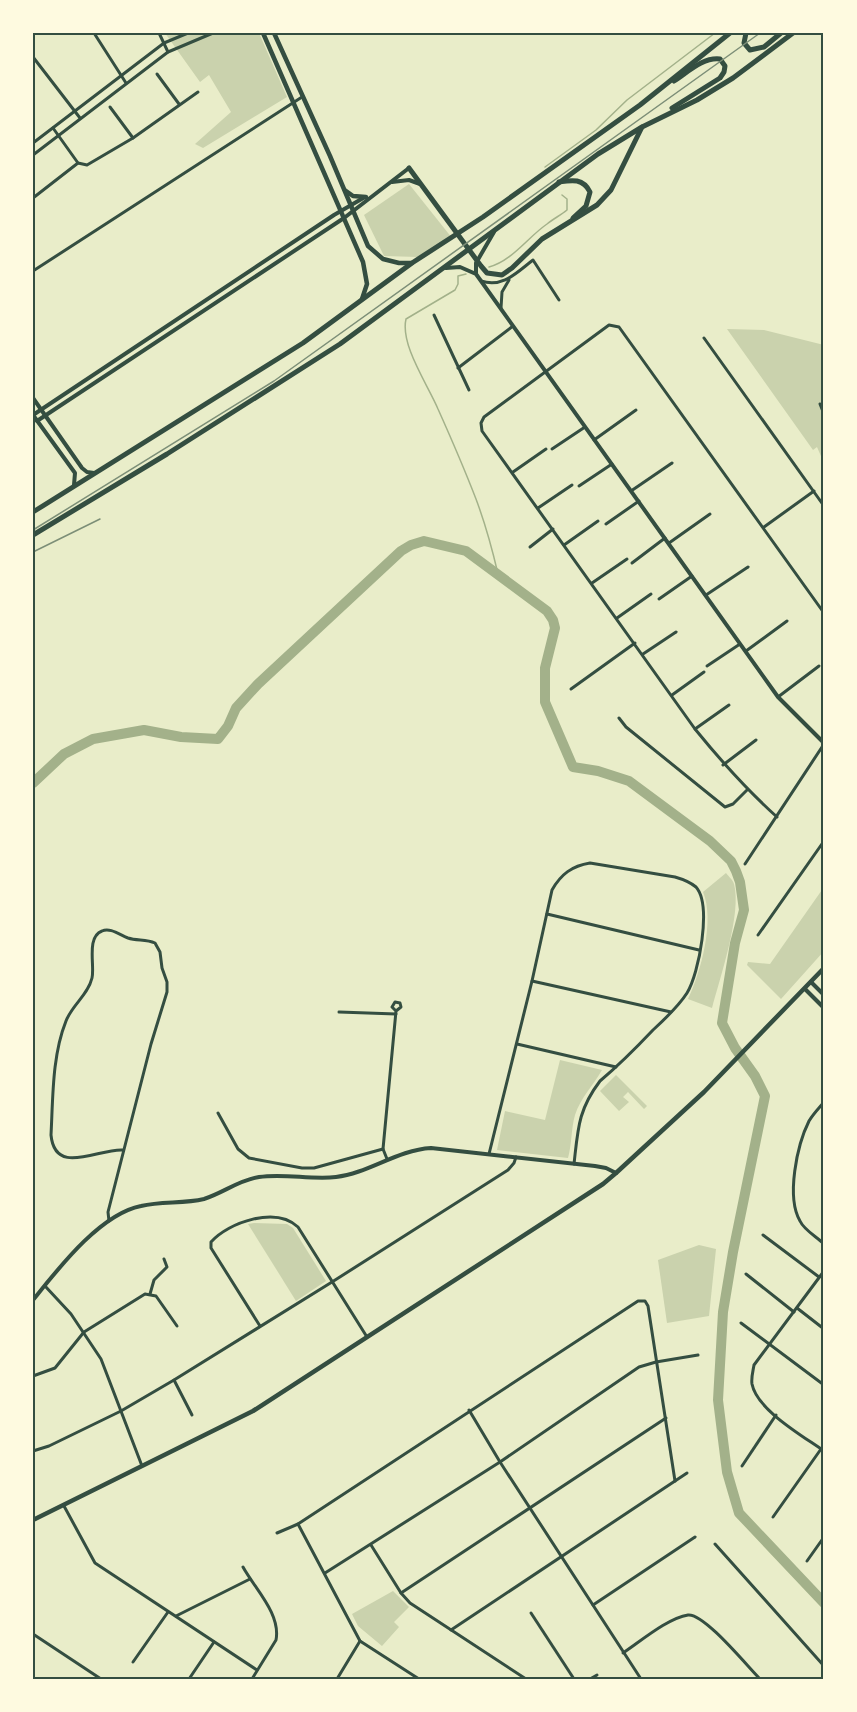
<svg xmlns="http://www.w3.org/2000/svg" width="857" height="1712" font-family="'Roboto Condensed',sans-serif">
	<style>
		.green { fill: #cad2ad }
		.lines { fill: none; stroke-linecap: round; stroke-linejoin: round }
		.stream { stroke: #a3b18a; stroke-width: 1.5 }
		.river { stroke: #a3b18a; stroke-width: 10 }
		.minor { stroke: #344e41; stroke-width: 3 }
		.tertiary { stroke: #344e41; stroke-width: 4 }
		.secondary { stroke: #344e41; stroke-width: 4.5 }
		.primary { stroke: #344e41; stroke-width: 5 }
		.rail { stroke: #7c8e77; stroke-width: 1.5 }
		.neatline { fill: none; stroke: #344e41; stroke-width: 2 }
	</style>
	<rect width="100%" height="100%" fill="#e9edc9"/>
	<g class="green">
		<polygon points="165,33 259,33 287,97 203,148 195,144 231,112 209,75 200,82"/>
		<polygon points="409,184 452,238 418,257 384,256 364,215"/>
		<polygon points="727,329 764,330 824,345 824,463 817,447 813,450"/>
		<path d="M 726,873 C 729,877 733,880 734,884 C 742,913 720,978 712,1008 L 688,999 C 701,972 715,920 703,892 Z"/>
		<polygon points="824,887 824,951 781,999 747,965 748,962 770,964"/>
		<path d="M 560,1060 L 602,1070 C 593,1086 581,1097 575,1115 C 571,1129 572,1144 568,1158 L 497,1150 L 505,1111 L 545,1120 Z"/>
		<polygon points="616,1075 647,1106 644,1109 628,1092 623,1097 629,1102 619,1111 600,1091"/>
		<polygon points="254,1223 287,1224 293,1228 326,1281 296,1301 248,1224"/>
		<polygon points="699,1245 716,1249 709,1316 667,1323 658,1260"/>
		<polygon points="393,1591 409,1607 394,1622 399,1627 382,1646 358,1626 352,1614"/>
	</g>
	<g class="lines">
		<g class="stream">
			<polyline points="545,167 596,130 627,100 715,33"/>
			<path d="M 489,267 C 512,261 528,237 547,224 C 553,219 561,215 567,210 L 567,199 L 562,195"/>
			<path d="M 466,274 L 458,276 L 458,284 L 455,290 L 406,319 C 400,345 428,385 438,409 C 451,438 464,468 476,499 C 485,523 492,548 498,574"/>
		</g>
		<polyline class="river" points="33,783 64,754 93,739 144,730 181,737 218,739 228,726 236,708 258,684 401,551 411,545 424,541 466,551 547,611 553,620 555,628 545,668 545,702 573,767 598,771 629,781 710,841 731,861 736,871 740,882 744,910 735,943 722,1023 735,1048 755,1076 765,1096 733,1252 723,1312 718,1400 727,1472 739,1513 824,1603"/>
		<g class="minor">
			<polyline points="94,33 126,83"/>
			<polyline points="159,33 168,52"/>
			<polyline points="33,57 80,118"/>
			<polyline points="157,74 179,104"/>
			<polyline points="110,107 133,138"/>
			<polyline points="53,128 78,163 87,165 133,138 198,92"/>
			<polyline points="33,143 164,43 188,33"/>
			<polyline points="33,155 168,52 213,33"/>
			<polyline points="33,198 78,163"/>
			<polyline points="33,271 302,97"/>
			<path d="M 481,281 C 503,288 516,273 533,260 L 559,300"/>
			<polyline points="501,308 502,292 509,280"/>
			<polyline points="434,315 469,390"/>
			<polyline points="704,338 824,506"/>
			<polyline points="458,368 513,326"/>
			<polyline points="820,404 824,414"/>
			<polyline points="594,440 636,410"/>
			<polyline points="552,449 585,427"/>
			<polyline points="513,472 546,449"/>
			<polyline points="579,486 612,464"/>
			<polyline points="631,491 672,463"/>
			<polyline points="538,508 572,485"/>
			<polyline points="606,524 639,501"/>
			<polyline points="764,527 814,491"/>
			<polyline points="669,543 710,514"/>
			<polyline points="564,545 598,521"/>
			<polyline points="530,547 553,529"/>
			<polyline points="632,563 665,538"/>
			<polyline points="592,583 627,559"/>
			<polyline points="706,595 748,567"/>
			<polyline points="659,599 692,576"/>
			<polyline points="617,618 651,594"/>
			<polyline points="746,651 787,621"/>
			<polyline points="643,654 676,632"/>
			<polyline points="707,666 740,644"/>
			<polyline points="571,689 635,643"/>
			<polyline points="672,695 704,672"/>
			<polyline points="778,697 819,666"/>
			<polyline points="619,718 626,727 725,807 733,804 747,790"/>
			<polyline points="695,729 729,705"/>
			<polyline points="723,765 756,740"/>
			<path d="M 777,817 C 747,790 721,761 695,729 L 482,431 L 481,423 L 484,417 L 609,325 L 619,327 L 824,613"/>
			<polyline points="745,864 824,744"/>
			<polyline points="547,914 699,950"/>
			<polyline points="758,935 824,841"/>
			<polyline points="532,981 671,1012"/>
			<polyline points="339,1012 396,1014"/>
			<polyline points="517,1044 616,1067"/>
			<path d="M 824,1102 C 819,1108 813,1114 809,1121 C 797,1145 786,1197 800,1221 C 804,1230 817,1237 824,1244"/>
			<polyline points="218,1113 238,1149 249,1158 302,1168 314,1168 383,1149"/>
			<path d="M 489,1154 L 532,981 L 552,890 C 561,874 572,866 590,863 L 675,877 C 682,879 690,882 696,887 C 712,905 699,974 687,993 C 678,1007 665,1019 653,1030 C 636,1048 619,1065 600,1081 C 578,1110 578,1129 574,1164"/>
			<polyline points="387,1159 383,1149 396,1011 401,1007 400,1003 395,1002 392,1007 396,1011"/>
			<path d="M 109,1221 L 108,1212 L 151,1044 L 167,992 L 167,982 L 162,968 L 160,952 L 155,943 C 146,939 137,941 128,938 C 120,935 110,927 102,931 C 86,937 95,966 92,978 C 88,995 72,1005 66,1021 C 52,1056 53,1098 51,1135 C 55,1177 99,1148 123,1150"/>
			<polyline points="763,1235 819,1277"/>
			<path d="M 824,1271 L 754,1365 C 753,1371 751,1378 752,1384 C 757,1410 803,1436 824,1451"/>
			<polyline points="746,1274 794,1312"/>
			<polyline points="45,1286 71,1314 101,1359 142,1466"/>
			<polyline points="150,1294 154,1280 167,1267 164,1259"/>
			<polyline points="797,1308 824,1329"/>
			<polyline points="741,1323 824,1385"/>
			<path d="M 260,1326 L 211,1248 L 211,1242 C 229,1222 276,1206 298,1227 L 367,1337"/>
			<polyline points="33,1376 55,1368 84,1332 145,1294 156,1296 177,1326"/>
			<polyline points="174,1380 192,1415"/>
			<polyline points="469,1410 500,1462 641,1679"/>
			<polyline points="33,1451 49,1446 121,1411 174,1380 332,1282 508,1170 514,1163 516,1157"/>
			<polyline points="742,1466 776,1415"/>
			<polyline points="64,1506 95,1563 257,1670"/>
			<polyline points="773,1517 821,1449"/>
			<polyline points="298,1524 360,1641 419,1679"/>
			<polyline points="277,1533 298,1524 638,1301 645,1301 648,1306 675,1481"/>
			<polyline points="715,1544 824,1666"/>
			<polyline points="371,1545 401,1593 410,1603 526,1679"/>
			<polyline points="807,1561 824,1537"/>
			<path d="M 243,1567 C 255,1589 281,1614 276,1640 L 252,1679"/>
			<polyline points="325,1573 500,1462 639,1367 656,1362 698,1355"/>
			<polyline points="401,1593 666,1418"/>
			<polyline points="593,1605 695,1537"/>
			<polyline points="531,1613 574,1679"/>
			<polyline points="176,1616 250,1579"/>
			<polyline points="451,1630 687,1473"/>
			<polyline points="33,1634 101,1679"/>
			<path d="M 623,1653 C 641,1641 668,1618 688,1615 C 704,1613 747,1666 760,1679"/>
			<polyline points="133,1662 168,1612"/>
			<polyline points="189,1679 214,1642"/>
			<polyline points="337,1679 360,1641"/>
			<polyline points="590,1679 597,1675"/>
		</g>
		<g class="tertiary">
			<polyline points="392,182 409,180 420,184"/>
			<polyline points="446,268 460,267 476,274 778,697 824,743"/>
			<polyline points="476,273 476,263 494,232"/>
			<polyline points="33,398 82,468 87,472 94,473"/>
			<polyline points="33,415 334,215 365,197"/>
			<polyline points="33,415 75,473 74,485"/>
			<polyline points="37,421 344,218 409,168"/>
			<polyline points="811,982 824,995"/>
			<polyline points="805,989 824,1008"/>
			<path d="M 33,1300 C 58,1269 100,1214 141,1206 C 162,1201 183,1204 204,1199 C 223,1193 239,1180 259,1177 C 284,1173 311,1180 336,1177 C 369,1173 397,1150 431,1148 L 595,1166 L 606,1168 L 616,1173"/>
		</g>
		<g class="secondary">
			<polyline points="263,33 363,262 367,284 362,299"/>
			<polyline points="274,33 330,156 368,246 383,259 399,263 412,263"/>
			<polyline points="346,191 353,196 366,197"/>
			<polyline points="33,1520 253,1411 603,1184 616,1173 704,1092 824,968"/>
		</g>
		<g class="primary">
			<polyline points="746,33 744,43 750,50 764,47 781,33"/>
			<path d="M 672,108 L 720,78 L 724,72 L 725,66 L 720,59 C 703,57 688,72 674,81"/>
			<polyline points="409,168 481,266 487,273 502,275 512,268 542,239 597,205 611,190 642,127"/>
			<path d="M 559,182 C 572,180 583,178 590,192 L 586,206 L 573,218"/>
			<polyline points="33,512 303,343 412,263 483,217 640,105 730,33"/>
			<polyline points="33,535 167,454 340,344 598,154 642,127 697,100 733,78 793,33"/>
		</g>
		<g class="rail">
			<polyline points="33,530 274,381 760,33"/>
			<polyline points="33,552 100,519"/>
		</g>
	</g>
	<rect width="857" height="1712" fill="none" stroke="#fefae0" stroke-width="69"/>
	<rect x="34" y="34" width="788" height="1644" class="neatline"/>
</svg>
